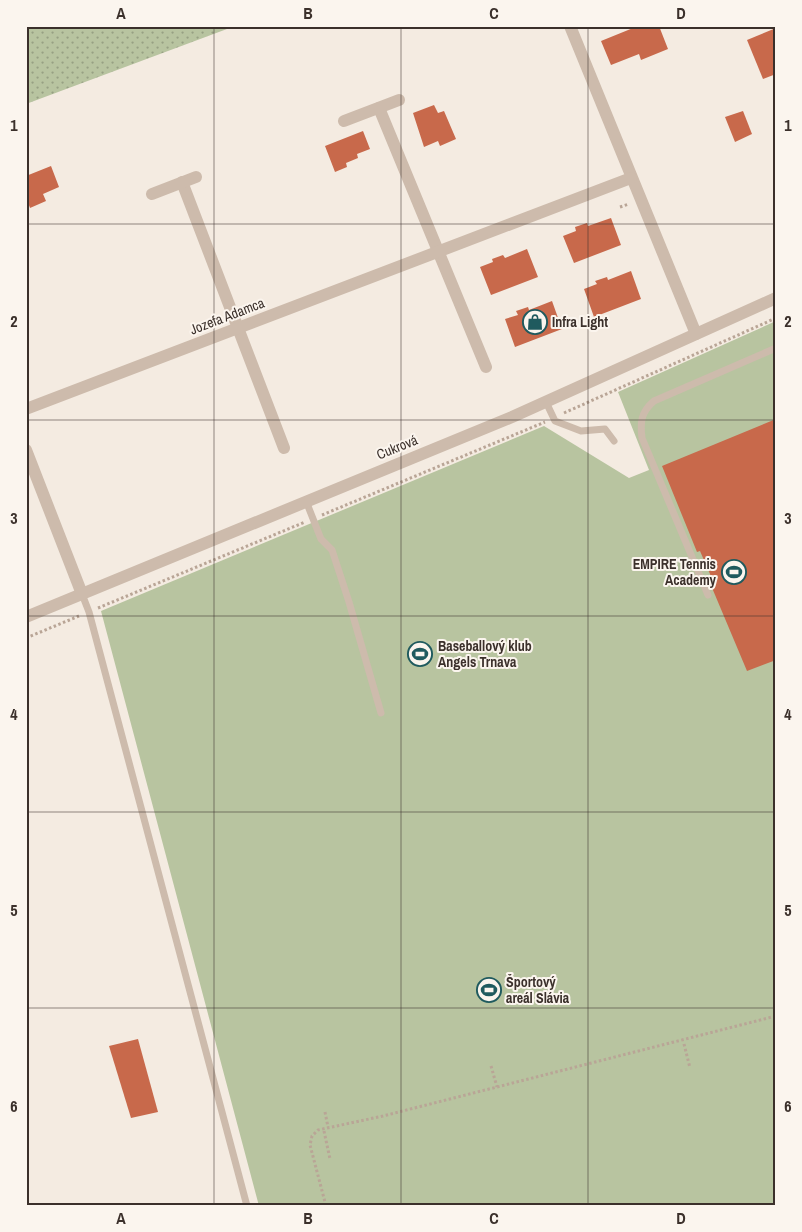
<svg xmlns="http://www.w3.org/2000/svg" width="802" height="1232" font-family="'Archivo Narrow',sans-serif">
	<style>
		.green { fill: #b8c4a0 }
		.garden { fill: url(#garden-dots) }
		.building { fill: #c8694b }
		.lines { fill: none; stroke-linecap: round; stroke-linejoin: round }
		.path { stroke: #b9a596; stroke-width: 3; stroke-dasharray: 2.5 2.5; stroke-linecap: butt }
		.service { stroke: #cdbbac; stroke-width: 7 }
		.minor { stroke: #cdbbac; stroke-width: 12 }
		.grid { fill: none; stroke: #3b302b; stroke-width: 1; stroke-opacity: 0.55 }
		.labels { text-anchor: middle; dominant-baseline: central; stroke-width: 4; stroke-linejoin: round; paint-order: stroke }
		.street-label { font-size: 14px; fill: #3b302b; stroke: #fbf5ee }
		.poi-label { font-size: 14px; font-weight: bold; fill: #3b302b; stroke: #fbf5ee; text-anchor: start }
		.neatline { fill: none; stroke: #3b302b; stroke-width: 2 }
		.grid-label { font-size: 16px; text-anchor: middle; font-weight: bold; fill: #3b302b }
	</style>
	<defs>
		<pattern id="garden-dots" width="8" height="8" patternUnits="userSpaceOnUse" patternTransform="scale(1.25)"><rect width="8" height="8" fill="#b8c4a0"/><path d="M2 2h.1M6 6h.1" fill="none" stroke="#97a083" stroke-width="1.8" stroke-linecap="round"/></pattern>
	</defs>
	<rect width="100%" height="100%" fill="#f4ebe1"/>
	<polygon class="green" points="776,321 776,1206 259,1206 101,611 544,426 629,478 649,470 618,392"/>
	<polygon class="garden" points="26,26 235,26 26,104"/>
	<g class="building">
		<polygon points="638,26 659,26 668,49 641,60 639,54 611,65 601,41"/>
		<polygon points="776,28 776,74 763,79 747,40"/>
		<polygon points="434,105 438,113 444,111 456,139 440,146 438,141 424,147 413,113"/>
		<polygon points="743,111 752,134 735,142 725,117"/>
		<polygon points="363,131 370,149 357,154 358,158 346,163 347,167 335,172 325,146"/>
		<polygon points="51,166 59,187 43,194 46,201 30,208 26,197 26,176"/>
		<polygon points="611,218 621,245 574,263 563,236 576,231 575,227 587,223 588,226"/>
		<polygon points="527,249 538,277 491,295 480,267 493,262 492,259 503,255 505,258"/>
		<polygon points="631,271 641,299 594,317 584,289 597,284 595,281 607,277 608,280"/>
		<polygon points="552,301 562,329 515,347 505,319 518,315 516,311 528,307 529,310"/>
		<polygon points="776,419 776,660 747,671 710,583 713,581 700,551 697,552 662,466"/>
		<polygon points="138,1039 158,1112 131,1118 109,1046"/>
	</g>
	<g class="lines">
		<g class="path">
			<polyline points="620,207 629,204"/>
			<polyline points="564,413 776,318"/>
			<polyline points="322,515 545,422"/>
			<polyline points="98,608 305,522"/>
			<polyline points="26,638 79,616"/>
			<polyline points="684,1044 690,1068"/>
			<polyline points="491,1066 497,1087"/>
			<polyline points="325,1112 328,1127"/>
			<polyline points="324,1131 330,1159"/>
			<polyline points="326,1206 310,1145 312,1136 318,1130 383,1116 776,1016"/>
		</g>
		<g class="service">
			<polyline points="546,402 555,421 581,431 605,429 614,441"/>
			<polyline points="306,501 321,539 332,550 349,602 381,713"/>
			<polyline points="82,594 89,612 247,1206"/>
			<path d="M 708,595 L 642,438 C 640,422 641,412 654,401 L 776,348"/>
		</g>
		<g class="minor">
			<polyline points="570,26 696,334"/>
			<polyline points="379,108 486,367"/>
			<polyline points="344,121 399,100"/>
			<polyline points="182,182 284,448"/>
			<polyline points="152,194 196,177"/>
			<polyline points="26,409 631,178"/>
			<polyline points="26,450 82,594"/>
			<polyline points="26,617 512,417 776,298"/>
		</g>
	</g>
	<path class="grid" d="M 214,26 L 214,1206M 401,26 L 401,1206M 588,26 L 588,1206M 26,224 L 776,224M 26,420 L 776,420M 26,616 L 776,616M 26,812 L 776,812M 26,1008 L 776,1008"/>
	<defs>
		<symbol id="shop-ring" viewBox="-11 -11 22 22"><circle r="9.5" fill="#fbf5ee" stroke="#1f5a5e" stroke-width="1.5"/><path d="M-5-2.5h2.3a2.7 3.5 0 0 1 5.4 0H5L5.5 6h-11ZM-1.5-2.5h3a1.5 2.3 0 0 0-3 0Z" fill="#1f5a5e"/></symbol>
		<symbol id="stadium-ring" viewBox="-11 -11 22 22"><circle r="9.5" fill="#fbf5ee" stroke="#1f5a5e" stroke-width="1.5"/><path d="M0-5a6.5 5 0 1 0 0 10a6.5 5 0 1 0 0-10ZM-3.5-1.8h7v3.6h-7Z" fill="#1f5a5e"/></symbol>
	</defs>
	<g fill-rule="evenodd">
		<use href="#shop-ring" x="521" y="308" width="28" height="28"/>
		<use href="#stadium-ring" x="720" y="558" width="28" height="28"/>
		<use href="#stadium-ring" x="406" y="640" width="28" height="28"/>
		<use href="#stadium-ring" x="475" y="976" width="28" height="28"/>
	</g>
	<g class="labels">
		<g class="street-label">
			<text transform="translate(227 316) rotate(-21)">Jozefa Adamca</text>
			<text transform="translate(397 447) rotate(-22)">Cukrová</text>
		</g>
		<g class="poi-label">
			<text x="552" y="322">Infra Light</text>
			<text x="716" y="564" text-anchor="end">EMPIRE Tennis<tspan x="716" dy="16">Academy</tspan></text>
			<text x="438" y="646">Baseballový klub<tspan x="438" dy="16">Angels Trnava</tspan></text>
			<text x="506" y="982">Športový<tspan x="506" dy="16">areál Slávia</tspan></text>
		</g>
	</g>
	<rect width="802" height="1232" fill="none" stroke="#fbf5ee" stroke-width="55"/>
	<rect x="28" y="28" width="746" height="1176" class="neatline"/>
	<g class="grid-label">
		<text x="121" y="19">A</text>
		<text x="308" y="19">B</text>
		<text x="494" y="19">C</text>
		<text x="681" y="19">D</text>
		<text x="14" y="131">1</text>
		<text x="788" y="131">1</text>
		<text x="14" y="327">2</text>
		<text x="788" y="327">2</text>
		<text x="14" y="524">3</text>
		<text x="788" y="524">3</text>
		<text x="14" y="720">4</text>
		<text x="788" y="720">4</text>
		<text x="14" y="916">5</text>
		<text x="788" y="916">5</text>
		<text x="14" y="1112">6</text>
		<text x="788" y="1112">6</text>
		<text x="121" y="1224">A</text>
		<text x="308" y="1224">B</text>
		<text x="494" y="1224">C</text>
		<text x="681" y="1224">D</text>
	</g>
</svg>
